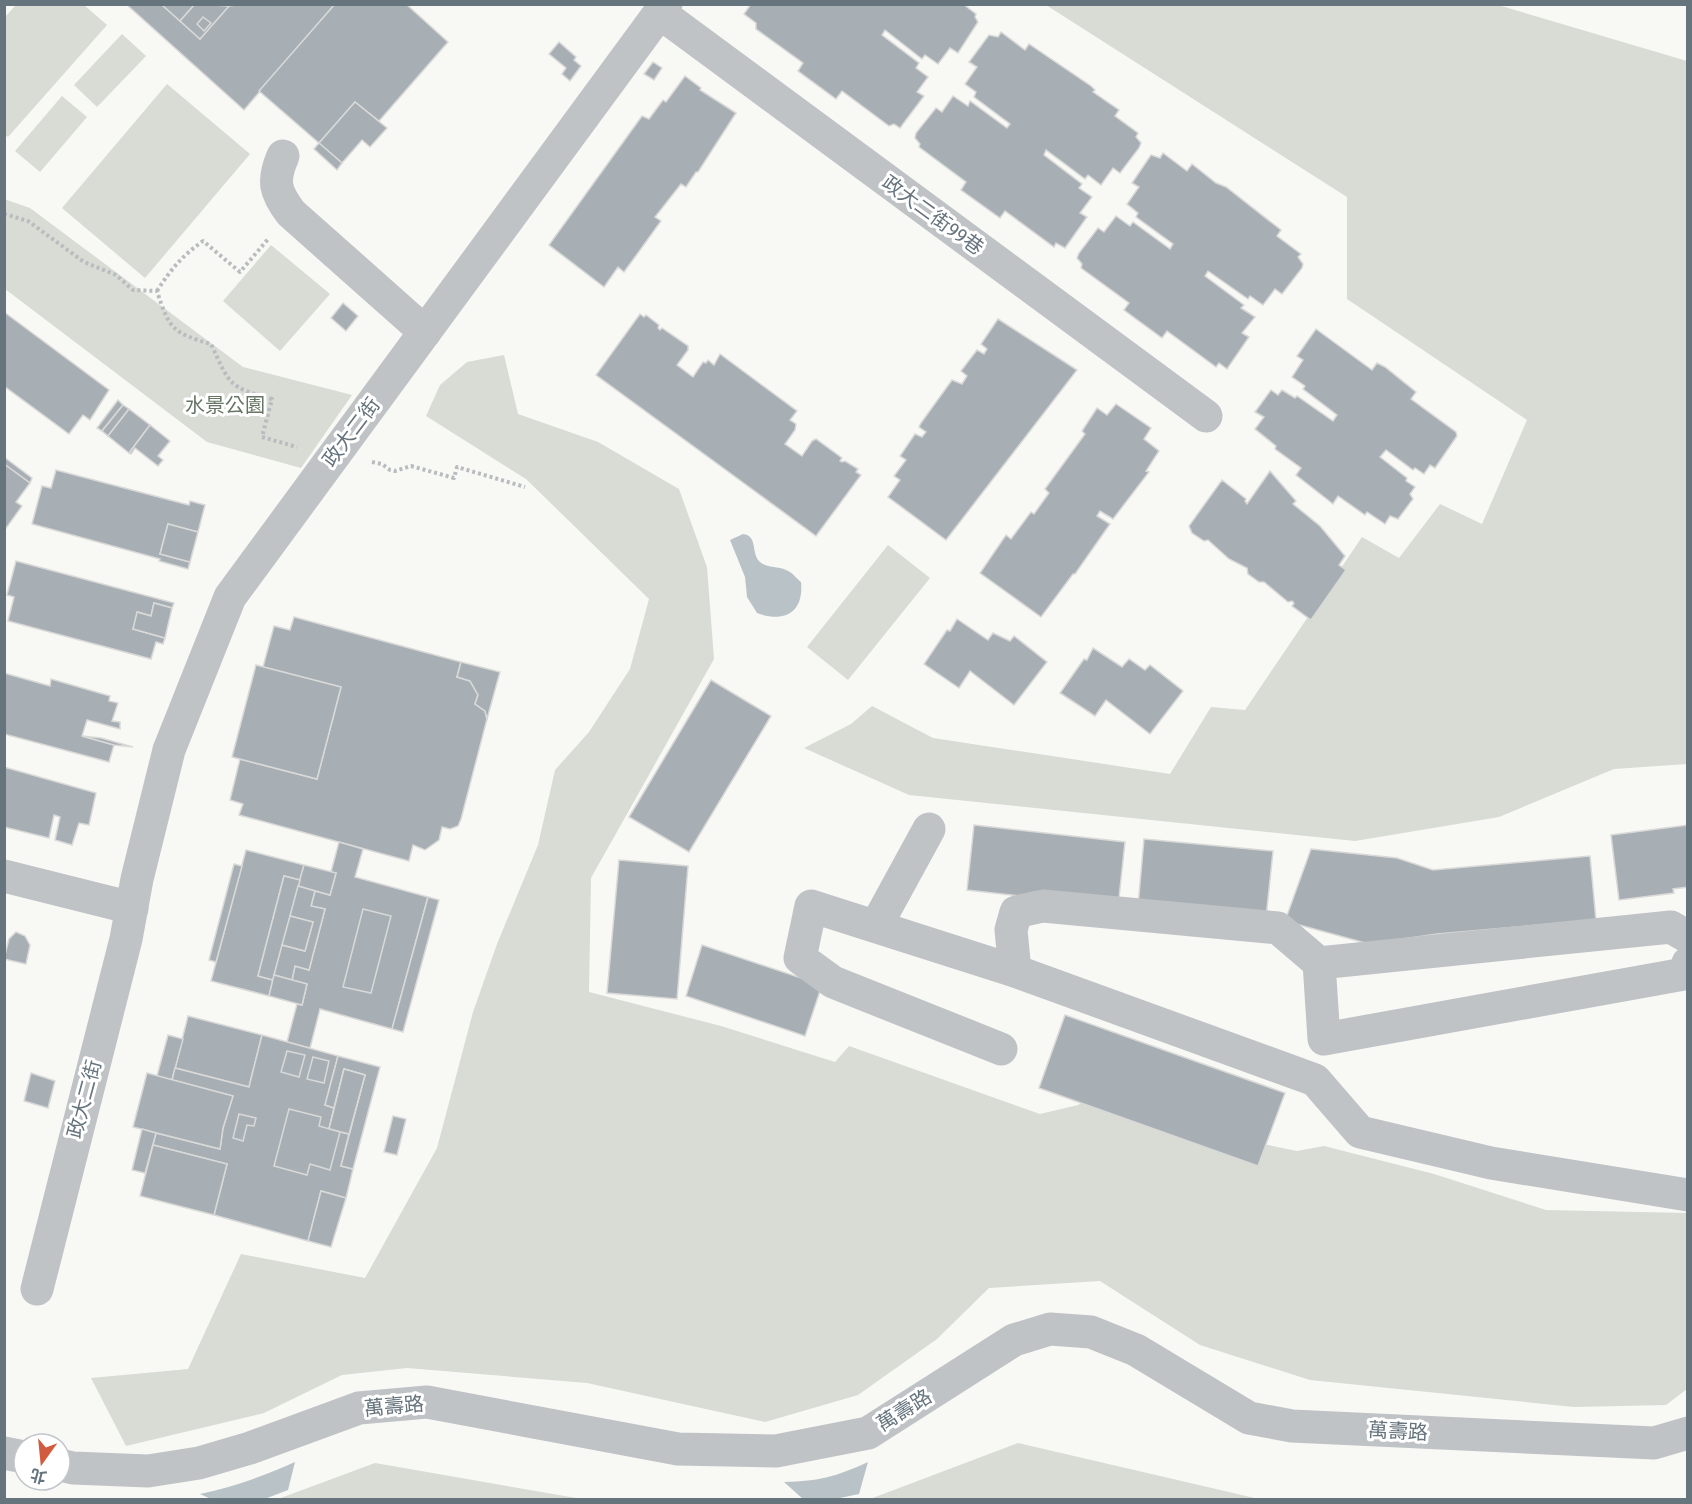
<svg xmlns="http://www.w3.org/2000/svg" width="1692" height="1504" font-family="'Fira Sans Condensed','Noto Sans TC',sans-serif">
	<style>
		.green { fill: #d8dcd5 }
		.water { fill: #b9c3c7 }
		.building { fill: #a7aeb4; stroke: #d9d9d8; stroke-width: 1.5 }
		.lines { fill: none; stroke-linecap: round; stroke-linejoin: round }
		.path { stroke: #b9bcbe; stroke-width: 4; stroke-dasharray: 3 3; stroke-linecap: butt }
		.minor { stroke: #bfc3c6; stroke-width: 33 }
		.labels { text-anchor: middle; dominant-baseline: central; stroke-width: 6; stroke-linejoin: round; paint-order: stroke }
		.street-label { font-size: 20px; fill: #66747d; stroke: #fff }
		.park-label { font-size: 20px; fill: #677664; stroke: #fff }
	</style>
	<rect width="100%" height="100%" fill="#f8f8f5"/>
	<g class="green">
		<polygon points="16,5 84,5 107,25 8,137 4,134 5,17"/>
		<polygon points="1046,5 1498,5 1687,61 1687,764 1614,769 1499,817 1355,841 909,795 804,748 851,724 872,706 933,738 1170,774 1211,707 1245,710 1362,537 1399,558 1440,504 1482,524 1527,420 1347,299 1347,197"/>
		<polygon points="122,34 146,56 97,107 74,85"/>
		<polygon points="167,84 250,154 145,278 62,208"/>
		<polygon points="62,96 87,117 40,172 15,151"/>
		<polygon points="4,199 30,208 243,367 352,395 301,468 207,442 5,289"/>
		<polygon points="271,245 330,294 280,351 223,301"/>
		<polygon points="504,355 518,414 598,442 679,489 707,567 714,659 591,878 589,992 721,1026 835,1062 849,1046 1040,1114 1078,1105 1099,1092 1219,1135 1297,1151 1324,1146 1434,1174 1546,1210 1687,1213 1687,1389 1666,1405 1574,1407 1310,1380 1200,1345 1100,1281 989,1288 937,1339 858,1395 765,1422 587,1383 407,1368 342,1375 264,1413 126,1446 91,1378 188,1369 241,1254 365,1278 437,1148 473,1012 497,944 538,845 555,770 589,732 630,669 649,599 526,479 426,416 440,385 467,362"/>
		<polygon points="888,545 930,578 848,680 807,647"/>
		<polygon points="1018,1443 1259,1499 870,1499"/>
		<polygon points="375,1463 582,1499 278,1499"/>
	</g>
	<g class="water">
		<path d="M 743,534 C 758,536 751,552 759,561 C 765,568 777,566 786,570 C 792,572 796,578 801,582 C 804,613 784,623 757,613 L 747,597 L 745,577 L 730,540 Z"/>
		<path d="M 295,1462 L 288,1490 L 262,1500 L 211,1499 L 200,1494 C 233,1487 264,1476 295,1462 Z"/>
		<path d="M 868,1462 L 859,1494 L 835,1499 L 803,1499 L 784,1482 C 820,1481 835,1477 868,1462 Z"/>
	</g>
	<g class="building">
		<polygon points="126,4 161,4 200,39 229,6 245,4 335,4 244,110"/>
		<polygon points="161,4 195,4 180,21"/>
		<polygon points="195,4 229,6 200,39 180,21"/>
		<polygon points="335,4 406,4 448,42 379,121 355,102 319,143 259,91"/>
		<polygon points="751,4 963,4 976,14 975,17 978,22 958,53 950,48 938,64 925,55 922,59 885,30 882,35 919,63 916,68 928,77 917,92 924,96 900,128 894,124 889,126 842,91 836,99 798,71 803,63 756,29 756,23 744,14"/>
		<polygon points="203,17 211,23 204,31 197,24"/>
		<polygon points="1001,32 1025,50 1029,44 1091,86 1095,90 1093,92 1119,110 1115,116 1138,133 1136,137 1141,143 1139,148 1120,173 1113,168 1101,185 1088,175 1085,179 1046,150 1044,155 1082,184 1079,188 1092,197 1080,213 1087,217 1065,248 1056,243 1054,247 1005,211 1000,218 961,190 966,182 919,147 920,144 915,138 916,133 936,108 942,112 953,96 968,106 970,101 1007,128 1010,124 974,97 976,92 965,84 977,67 969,62 989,35 998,37"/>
		<polygon points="559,42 576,57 574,60 581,66 570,81 562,74 566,68 549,54"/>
		<polygon points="653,62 662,68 654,80 644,74"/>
		<polygon points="685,76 701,88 700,90 736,113 698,172 696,172 686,187 681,184 655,217 661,221 635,257 624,272 618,267 604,287 549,245 642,116 649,119 663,100 666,102"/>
		<polygon points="355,102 387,128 370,147 362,140 342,163 319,143"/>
		<polygon points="319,143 342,163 337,170 314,149"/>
		<polygon points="1163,153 1187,171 1192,164 1216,183 1226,187 1281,230 1277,236 1301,254 1298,257 1303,264 1302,268 1282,294 1275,289 1263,305 1250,296 1248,299 1208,271 1205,276 1244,305 1241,308 1255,317 1242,333 1249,337 1227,369 1219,363 1216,367 1167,331 1162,338 1124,310 1129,303 1081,268 1082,264 1077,258 1079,253 1098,228 1104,232 1116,216 1130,226 1133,222 1170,249 1173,244 1136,217 1138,213 1127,204 1139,187 1132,183 1151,155 1160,158"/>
		<polygon points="343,303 358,316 346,331 331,318"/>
		<polygon points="4,312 109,390 90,420 83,415 69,434 4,386"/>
		<polygon points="640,314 644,317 646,315 659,325 658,328 660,330 662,328 688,346 688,350 677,365 693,377 703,362 706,363 708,360 714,365 720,354 797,411 790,420 796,424 795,430 785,444 802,456 812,441 816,439 842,458 840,461 842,462 845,461 858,469 856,472 861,475 816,536 596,375"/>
		<polygon points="998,319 1077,370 946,540 888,497 900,480 894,476 906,460 900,456 915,434 922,437 926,432 919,427 921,423 952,380 962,384 967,376 961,371 977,350 984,354 987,349 981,344"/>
		<polygon points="1316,329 1372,370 1377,363 1385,367 1416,392 1411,399 1456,432 1457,436 1435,468 1430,465 1424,474 1415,468 1413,470 1386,450 1380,457 1407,478 1406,481 1415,487 1410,494 1413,499 1398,519 1390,516 1385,524 1367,512 1365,515 1338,496 1333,504 1296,475 1301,468 1275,449 1276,446 1255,429 1264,417 1255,412 1271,390 1278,395 1282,390 1295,398 1297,396 1333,421 1337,415 1303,389 1305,386 1292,377 1303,360 1297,356"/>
		<polygon points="118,400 123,405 102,431 97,428"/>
		<polygon points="1116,404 1151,428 1144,439 1159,451 1146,471 1149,472 1113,519 1100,511 1097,516 1110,524 1075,574 1073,574 1041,617 980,573 1006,535 1011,539 1031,512 1034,514 1049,493 1045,489 1085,434 1082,431 1097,408 1107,415"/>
		<polygon points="123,405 129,409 108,436 102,431"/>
		<polygon points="129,409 150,425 129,453 108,436"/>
		<polygon points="150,425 170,441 158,456 163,460 158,466 135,448 131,454 129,453"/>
		<polygon points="4,457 32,478 30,483 4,464"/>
		<polygon points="4,464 30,483 16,502 22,506 4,531"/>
		<polygon points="56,470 189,505 190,501 205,505 198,532 168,524 160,554 190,562 188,569 159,561 160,559 32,524 42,486 51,488"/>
		<polygon points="1270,471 1296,501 1293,504 1320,526 1345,556 1339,565 1346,570 1311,620 1292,606 1294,603 1292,601 1288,602 1264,582 1259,582 1248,574 1247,568 1229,559 1208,540 1204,541 1192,533 1189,526 1222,480 1246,499 1245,501 1247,504"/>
		<polygon points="168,524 198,532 190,562 160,554"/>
		<polygon points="16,561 174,603 172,608 154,603 151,616 138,612 133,629 165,638 163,644 156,642 151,659 8,621 14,597 7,595"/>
		<polygon points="154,603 172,608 165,638 133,629 137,612 151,616"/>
		<polygon points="294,617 461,662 457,677 470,681 478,695 475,704 485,711 487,719 461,819 458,826 450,829 442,827 439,840 425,850 413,845 409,861 239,815 243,804 230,800 240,759 317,779 341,687 263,667 274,626 290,630"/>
		<polygon points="957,619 988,640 993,633 1010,641 1014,636 1047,662 1014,705 970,671 959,688 924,664 947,630 950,631"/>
		<polygon points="1093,648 1122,667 1129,659 1145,670 1150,665 1183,691 1150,734 1106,700 1095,716 1060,693 1084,659 1087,660"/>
		<polygon points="461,662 500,672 487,719 485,711 475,704 478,695 470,681 457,677"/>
		<polygon points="256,665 341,687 317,779 232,757"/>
		<polygon points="4,673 50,686 51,679 110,696 109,701 118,703 112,721 120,722 120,729 87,720 82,736 114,745 109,762 4,734"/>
		<polygon points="711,680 771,716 689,852 629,817"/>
		<polygon points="82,736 101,738 133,747 114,745"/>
		<polygon points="4,767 96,793 89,825 79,823 72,845 55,840 60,817 54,815 49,838 4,827"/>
		<polygon points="974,825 1125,842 1118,907 967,890"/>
		<polygon points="1688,825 1688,887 1673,889 1674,893 1619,900 1611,835"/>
		<polygon points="1144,839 1273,851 1266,918 1138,906"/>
		<polygon points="339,842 363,849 355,877 428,897 392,1029 320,1009 310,1048 287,1042 297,1004 302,1005 307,984 292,980 295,966 309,970 325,909 311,906 315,891 330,895 336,873 331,872"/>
		<polygon points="1311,849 1397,858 1433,870 1590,856 1596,920 1437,934 1369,944 1285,921"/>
		<polygon points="246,850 304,865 300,880 284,876 258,976 273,980 269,996 211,981"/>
		<polygon points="619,860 688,866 677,999 607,993"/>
		<polygon points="234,864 242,866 216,962 209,960"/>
		<polygon points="304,865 336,873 330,895 298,886"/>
		<polygon points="284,876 300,880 273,980 258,976"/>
		<polygon points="298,886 315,891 311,906 325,909 309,970 295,966 292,980 274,975 282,945 305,951 313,922 290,916"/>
		<polygon points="428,897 439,900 403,1032 392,1029"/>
		<polygon points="363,909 391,916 371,993 343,987"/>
		<polygon points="290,916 313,922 305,951 282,945"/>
		<polygon points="16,932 25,936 30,945 26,964 4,959 9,939"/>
		<polygon points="702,945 822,985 805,1036 686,996"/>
		<polygon points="274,975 307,984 302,1005 269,996"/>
		<polygon points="1065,1015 1285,1093 1258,1166 1039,1088"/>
		<polygon points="188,1016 262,1035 249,1087 175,1068"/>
		<polygon points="168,1035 183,1039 172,1080 157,1076"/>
		<polygon points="262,1035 338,1056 325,1105 334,1108 329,1129 349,1134 341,1166 353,1169 346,1198 321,1191 308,1241 214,1215 227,1164 153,1145 156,1133 220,1149 223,1128 233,1096 172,1080 175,1068 249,1087"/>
		<polygon points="287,1051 305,1055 299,1077 281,1072"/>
		<polygon points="338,1056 380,1067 353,1169 341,1166 365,1075 344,1069 334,1108 325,1105"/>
		<polygon points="313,1057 329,1061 324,1083 307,1079"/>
		<polygon points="344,1069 365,1075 349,1134 329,1129"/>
		<polygon points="344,1069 365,1075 349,1134 329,1129"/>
		<polygon points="31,1073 55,1081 48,1108 24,1101"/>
		<polygon points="147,1073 233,1096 223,1128 220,1149 133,1127"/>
		<polygon points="289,1109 321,1117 319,1126 340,1132 330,1170 310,1164 307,1175 274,1166"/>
		<polygon points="239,1114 256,1118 254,1126 247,1125 243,1141 233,1138"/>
		<polygon points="393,1116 406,1119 397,1155 384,1152"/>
		<polygon points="142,1129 156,1133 145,1173 132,1170"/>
		<polygon points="153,1145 227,1164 214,1215 140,1196"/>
		<polygon points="321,1191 346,1198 331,1247 308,1241"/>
	</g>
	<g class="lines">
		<g class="path">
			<path d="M 4,214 L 28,221 L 84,262 L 116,275 L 133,290 L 157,291 C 169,329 173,333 211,344 C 230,385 228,387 272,399 L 262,437 L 297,447"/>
			<path d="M 157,291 C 171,269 182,256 203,241 L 240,272 L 269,238"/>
			<polyline points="372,462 382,464 390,470 395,471 411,466 454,478 457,467 525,487"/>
		</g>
		<g class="minor">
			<polyline points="660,13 1206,416"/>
			<path d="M 283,156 C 272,181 275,192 291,213 L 425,332"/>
			<polyline points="4,876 132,908"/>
			<polyline points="876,926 929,829"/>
			<polyline points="1688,937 1671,927 1319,963 1324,1039 1684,974 1688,963"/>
			<polyline points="1015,971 1011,930 1016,912 1043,906 1278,928 1319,963"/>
			<polyline points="1001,1049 833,982 800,958 811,906 1015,971 1315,1080 1360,1132 1491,1163 1688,1195"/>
			<polyline points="37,1289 126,939 137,879 169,750 230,597 666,4"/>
			<polyline points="4,1453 24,1457"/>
			<polyline points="60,1465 73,1468 148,1471 199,1463 250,1448 359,1408 427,1402 678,1449 776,1451 868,1433 1014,1340 1050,1329 1091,1332 1136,1350 1249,1418 1292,1426 1654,1443 1688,1433"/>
		</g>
	</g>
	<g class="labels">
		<g class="street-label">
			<text transform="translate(933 215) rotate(36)">政大二街99巷</text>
			<text transform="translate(351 432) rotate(-53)">政大二街</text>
			<text transform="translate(84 1099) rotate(-75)">政大二街</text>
			<text transform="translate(394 1406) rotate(-5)">萬壽路</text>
			<text transform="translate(904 1410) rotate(-32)">萬壽路</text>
			<text transform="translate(1398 1431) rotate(3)">萬壽路</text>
		</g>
		<g class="park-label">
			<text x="225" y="405">水景公園</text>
		</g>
	</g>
	<rect width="1692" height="1504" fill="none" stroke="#66747d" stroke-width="12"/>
	<g transform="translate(42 1462) rotate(195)"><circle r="28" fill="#ffffff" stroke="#c2c7cb" stroke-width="1.5"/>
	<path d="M0-4.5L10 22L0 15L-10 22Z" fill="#d05b3d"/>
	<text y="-9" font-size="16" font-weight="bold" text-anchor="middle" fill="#66747d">北</text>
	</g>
</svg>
